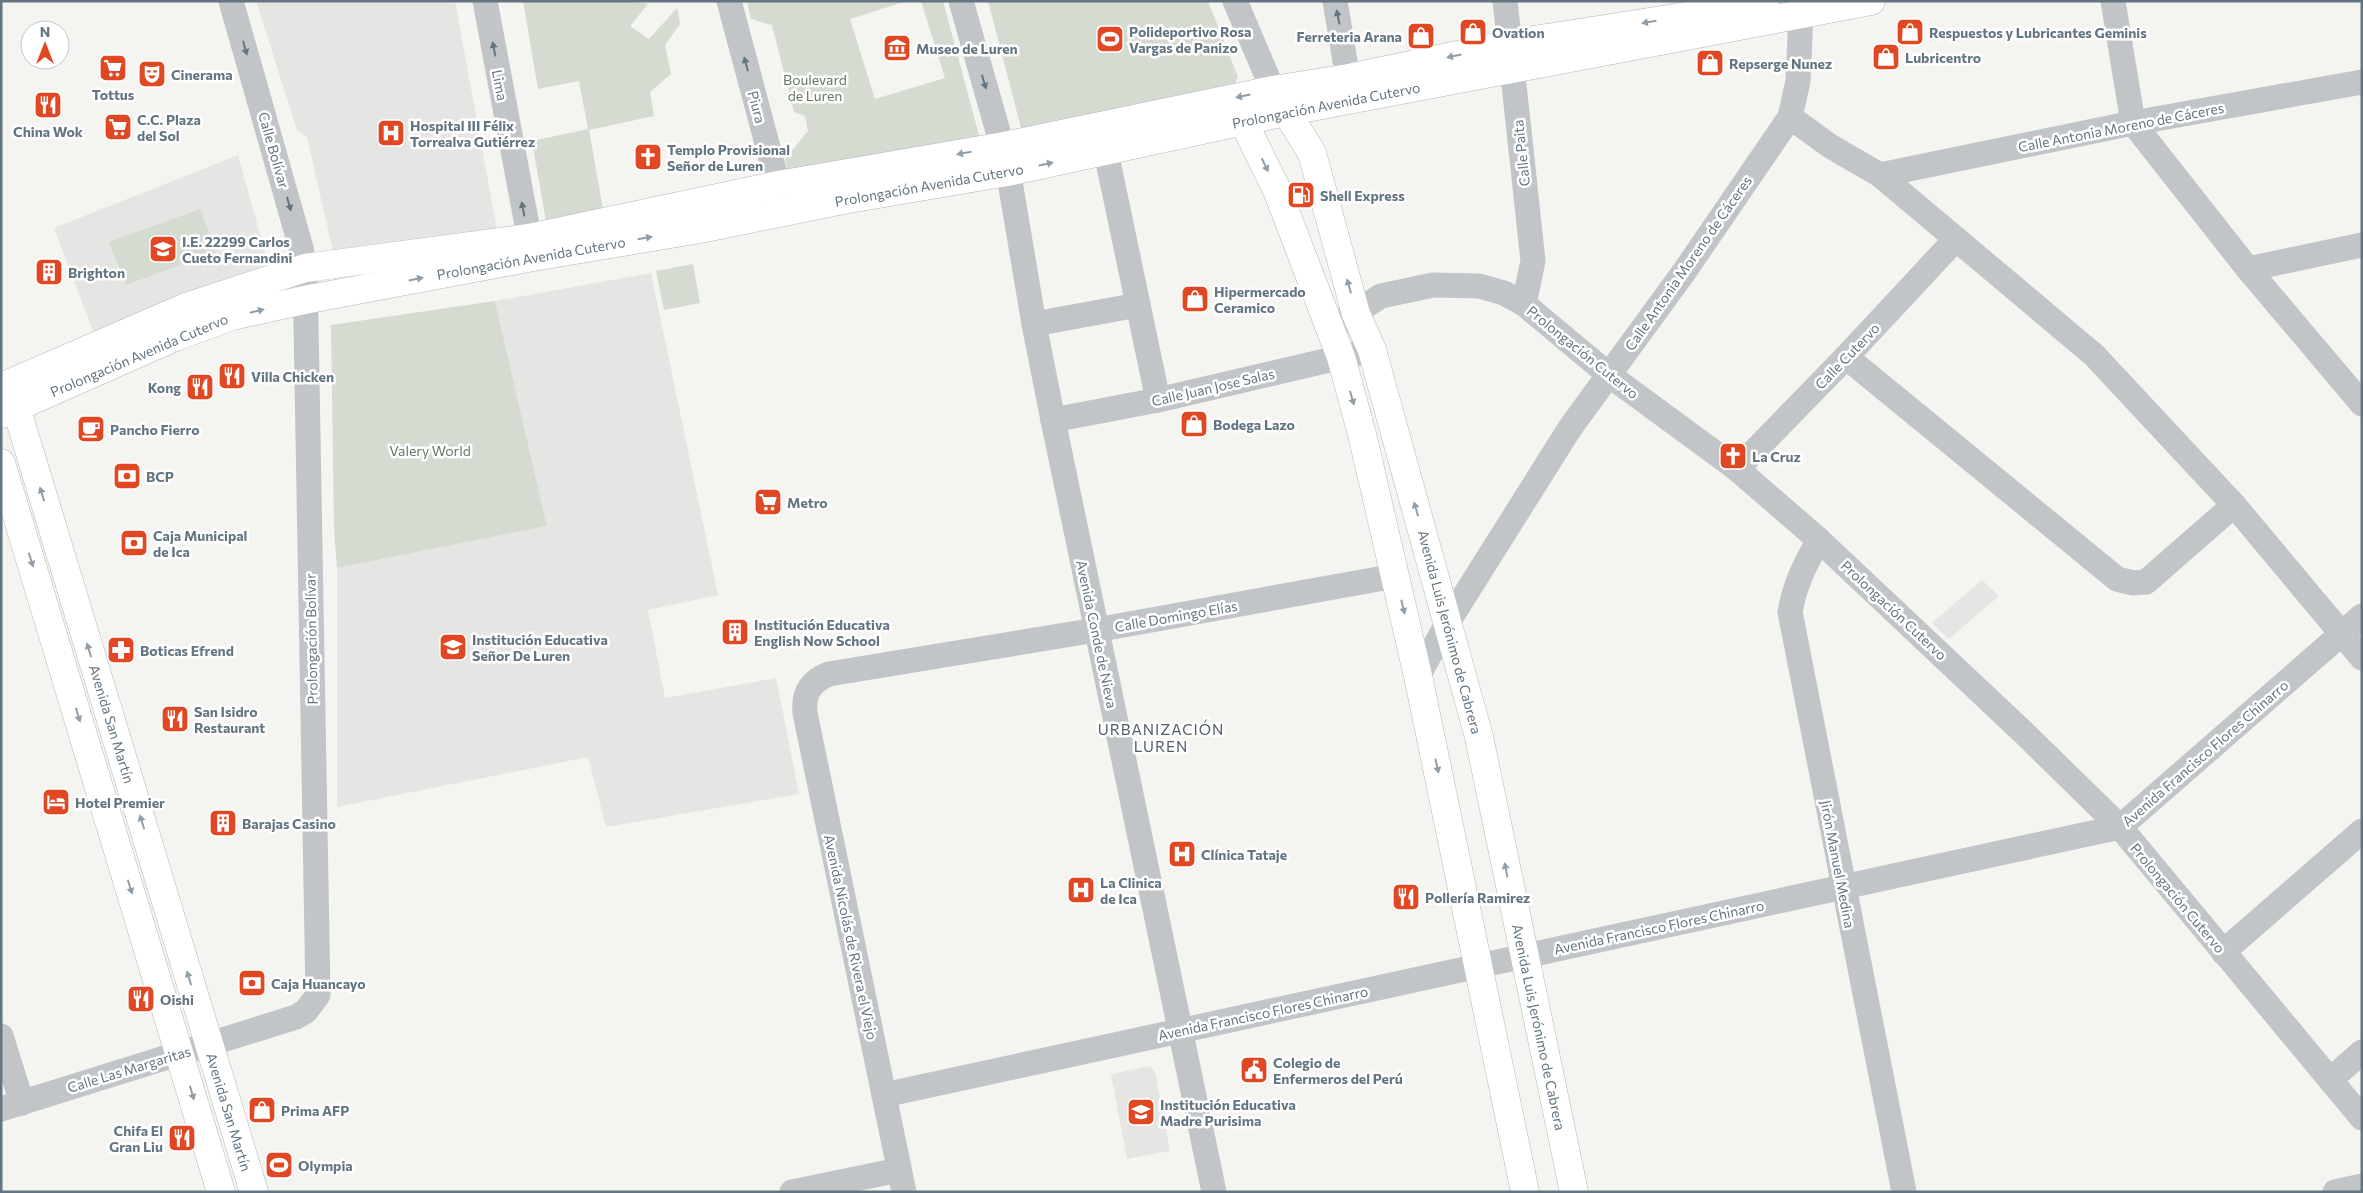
<svg xmlns="http://www.w3.org/2000/svg" width="2363" height="1193" font-family="Commissioner,sans-serif">
	<style>
		.built { fill: #e5e6e4 }
		.green { fill: #d5dbd1 }
		.lines { fill: none; stroke-linecap: round; stroke-linejoin: round }
		.secondary-casing { stroke: #b1b7bb; stroke-width: 29 }
		.street { stroke: #c1c5c8; stroke-width: 25 }
		.secondary { stroke: #fff; stroke-width: 28 }
		.oneway { fill: #637581 }
		.oneway2 { fill: #929ea7 }
		.labels { text-anchor: middle; dominant-baseline: central; stroke-width: 5; stroke-linejoin: round; paint-order: stroke }
		.poi-label { font-size: 14px; font-weight: bold; fill: #637581; stroke: #fff; text-anchor: start }
		.park-label { font-size: 14px; fill: #687862; stroke: #fff }
		.street-label { font-size: 14px; fill: #637581; stroke: #fff }
		.neighbourhood-label { font-size: 15px; letter-spacing: 1px; fill: #515e66; stroke: #fff }
	</style>
	<rect width="100%" height="100%" fill="#f4f4f0"/>
	<g class="built">
		<polygon points="256,1 455,1 497,230 335,260 307,137 297,130"/>
		<polygon points="238,155 270,270 96,339 54,228"/>
		<polygon points="651,273 718,595 648,610 665,698 776,678 799,794 606,827 588,757 337,807 337,568 547,526 495,301"/>
		<polygon points="1982,580 1999,596 1949,639 1932,623"/>
		<polygon points="1150,1066 1155,1071 1170,1151 1127,1159 1111,1074"/>
	</g>
	<g class="green">
		<polygon points="523,1 629,1 648,4 630,26 649,39 677,8 680,24 665,45 671,74 650,92 654,116 589,130 604,215 547,227 532,141 588,129 579,81 538,89"/>
		<polygon points="747,1 907,1 850,19 875,99 945,78 921,1 943,1 980,139 788,171 785,159 808,131 805,116 794,112 772,25 751,19"/>
		<polygon points="988,1 1208,1 1238,77 1228,98 1035,136 1021,128"/>
		<polygon points="200,209 216,252 126,285 109,242"/>
		<polygon points="693,264 700,303 664,310 656,271"/>
		<polygon points="495,301 547,526 337,568 334,529 331,325"/>
	</g>
	<g class="lines">
		<defs>
			<g id="secondary">
				<polyline points="1277,97 1312,153 1356,314 1372,350 1479,737 1574,1192"/>
				<polyline points="1243,121 1277,190 1341,357 1362,434 1418,676 1525,1192"/>
				<polyline points="1,387 186,307 305,268 529,238 778,185 1004,146 1273,90 1349,78 1510,44 1675,18 1765,1"/>
				<polyline points="9,391 16,407 254,1192"/>
				<polyline points="1,414 175,337 232,316 304,300 533,257 700,229 843,200 1007,172 1285,112 1871,1"/>
				<polyline points="1,463 221,1192"/>
			</g>
		</defs>
		<use href="#secondary" class="secondary-casing"/>
		<g class="street">
			<polyline points="485,1 533,257"/>
			<polyline points="729,1 778,185 781,205"/>
			<polyline points="961,1 999,135 1004,146 1034,324 1053,420 1214,1192"/>
			<polyline points="1235,1 1273,90"/>
			<polyline points="1335,1 1351,97"/>
			<polyline points="1505,1 1533,261 1524,304"/>
			<polyline points="2113,1 2133,123 2248,269 2362,404"/>
			<polyline points="1790,117 1830,146 1880,175 2094,355 2234,505 2362,658"/>
			<polyline points="1106,152 1158,400"/>
			<polyline points="1880,175 2133,123 2362,82"/>
			<polyline points="2248,269 2362,245"/>
			<polyline points="1339,323 1381,296 1433,285 1479,286 1504,293 1524,304 1609,375 1737,469 1819,540 2026,735 2120,827 2362,1118"/>
			<polyline points="1034,324 1138,305"/>
			<polyline points="1846,357 2117,579 2133,583 2146,582 2234,505"/>
			<polyline points="1053,420 1158,400 1372,350"/>
			<polyline points="1737,469 1846,357 1955,240"/>
			<path d="M 1819,540 C 1805,564 1795,584 1790,612 L 1904,1192"/>
			<polyline points="1418,676 1448,622 1570,428 1684,272 1790,117 1798,81 1801,14 1798,1"/>
			<polyline points="2223,952 2362,831"/>
			<polyline points="1,1036 22,1103"/>
			<polyline points="2330,1080 2362,1052"/>
			<polyline points="884,1095 2120,827 2362,616"/>
			<polyline points="1,1109 296,1017 306,1011 318,995 305,268 301,248 231,1"/>
			<polyline points="792,1192 899,1170"/>
			<path d="M 904,1192 L 805,713 C 803,693 811,681 829,674 L 1096,630 L 1395,576"/>
			<polyline points="2335,1192 2362,1186"/>
		</g>
		<use href="#secondary" class="secondary"/>
	</g>
	<defs><path id="oneway-solid" d="M-6-.8H1V-3.2L6.5 0L1 3.2V.8H-6Z" transform="scale(1.25)"/></defs>
	<g class="oneway">
		<use href="#oneway-solid" transform="translate(1338 17) rotate(-101)"/>
		<use href="#oneway-solid" transform="translate(245 48) rotate(74)"/>
		<use href="#oneway-solid" transform="translate(494 49) rotate(-101)"/>
		<use href="#oneway-solid" transform="translate(746 64) rotate(-105)"/>
		<use href="#oneway-solid" transform="translate(984 82) rotate(74)"/>
		<use href="#oneway-solid" transform="translate(289 204) rotate(74)"/>
		<use href="#oneway-solid" transform="translate(523 209) rotate(-101)"/>
	</g>
	<g class="oneway2">
		<use href="#oneway-solid" transform="translate(1649 22) rotate(171)"/>
		<use href="#oneway-solid" transform="translate(1454 56) rotate(168)"/>
		<use href="#oneway-solid" transform="translate(1243 96) rotate(168)"/>
		<use href="#oneway-solid" transform="translate(964 153) rotate(170)"/>
		<use href="#oneway-solid" transform="translate(1046 164) rotate(-12)"/>
		<use href="#oneway-solid" transform="translate(1265 165) rotate(64)"/>
		<use href="#oneway-solid" transform="translate(645 238) rotate(-9)"/>
		<use href="#oneway-solid" transform="translate(416 279) rotate(-11)"/>
		<use href="#oneway-solid" transform="translate(1349 286) rotate(-105)"/>
		<use href="#oneway-solid" transform="translate(257 311) rotate(-13)"/>
		<use href="#oneway-solid" transform="translate(1352 398) rotate(74)"/>
		<use href="#oneway-solid" transform="translate(42 494) rotate(-107)"/>
		<use href="#oneway-solid" transform="translate(1416 509) rotate(-106)"/>
		<use href="#oneway-solid" transform="translate(31 560) rotate(73)"/>
		<use href="#oneway-solid" transform="translate(1403 607) rotate(77)"/>
		<use href="#oneway-solid" transform="translate(89 650) rotate(-107)"/>
		<use href="#oneway-solid" transform="translate(78 715) rotate(73)"/>
		<use href="#oneway-solid" transform="translate(1437 766) rotate(78)"/>
		<use href="#oneway-solid" transform="translate(142 822) rotate(-107)"/>
		<use href="#oneway-solid" transform="translate(1506 870) rotate(-101)"/>
		<use href="#oneway-solid" transform="translate(130 887) rotate(73)"/>
		<use href="#oneway-solid" transform="translate(189 978) rotate(-107)"/>
		<use href="#oneway-solid" transform="translate(192 1093) rotate(74)"/>
	</g>
	<defs>
		<symbol id="shop-square" viewBox="-11 -11 22 22"><rect x="-9" y="-9" width="18" height="18" rx="4" fill="#e04824" stroke="#fff"/><path d="M-5-2.5h2.3a2.7 3.5 0 0 1 5.4 0H5L5.5 6h-11ZM-1.5-2.5h3a1.5 2.3 0 0 0-3 0Z" fill="#fff"/></symbol>
		<symbol id="stadium-square" viewBox="-11 -11 22 22"><rect x="-9" y="-9" width="18" height="18" rx="4" fill="#e04824" stroke="#fff"/><path d="M0-5a6.5 5 0 1 0 0 10a6.5 5 0 1 0 0-10ZM-3.5-1.8h7v3.6h-7Z" fill="#fff"/></symbol>
		<symbol id="museum-square" viewBox="-11 -11 22 22"><rect x="-9" y="-9" width="18" height="18" rx="4" fill="#e04824" stroke="#fff"/><path d="M0-6L6-3V-2H-6V-3ZM-5-1h2V3h-2ZM-1-1h2V3h-2ZM3-1h2V3H3ZM-6 4H6V6H-6Z" fill="#fff"/></symbol>
		<symbol id="supermarket-square" viewBox="-11 -11 22 22"><rect x="-9" y="-9" width="18" height="18" rx="4" fill="#e04824" stroke="#fff"/><path d="M-6-5.5h2.5l.6 2H6L4.5 2H-2.5L-4.4-4H-6ZM-1.5 3.2a1.3 1.3 0 1 0 .1 0ZM3 3.2a1.3 1.3 0 1 0 .1 0Z" fill="#fff"/></symbol>
		<symbol id="theatre-square" viewBox="-11 -11 22 22"><rect x="-9" y="-9" width="18" height="18" rx="4" fill="#e04824" stroke="#fff"/><path d="M-5-5.5Q0-4 5-5.5V0Q5 5 0 6Q-5 5-5 0ZM-3.3-2.5H-1v1.5H-3.3ZM1-2.5H3.3v1.5H1ZM-2.8 1Q0 5.5 2.8 1Z" fill="#fff"/></symbol>
		<symbol id="restaurant-square" viewBox="-11 -11 22 22"><rect x="-9" y="-9" width="18" height="18" rx="4" fill="#e04824" stroke="#fff"/><path d="M-5-6h1v4h1v-4h1v4h1v-4h1v5L-1.5 .5V6h-2V.5L-5-1ZM5-6V6H3V1.5H1.5Q1.5-4 5-6Z" fill="#fff"/></symbol>
		<symbol id="hospital-square" viewBox="-11 -11 22 22"><rect x="-9" y="-9" width="18" height="18" rx="4" fill="#e04824" stroke="#fff"/><path d="M-5-5h3v3.5h4V-5h3V5h-3V1.5h-4V5h-3Z" fill="#fff"/></symbol>
		<symbol id="church-square" viewBox="-11 -11 22 22"><rect x="-9" y="-9" width="18" height="18" rx="4" fill="#e04824" stroke="#fff"/><path d="M-1.2-6h2.4v3.5h3.3v2.4h-3.3V6h-2.4V-.1h-3.3v-2.4h3.3Z" fill="#fff"/></symbol>
		<symbol id="fuel-square" viewBox="-11 -11 22 22"><rect x="-9" y="-9" width="18" height="18" rx="4" fill="#e04824" stroke="#fff"/><path d="M-5.5-6h7V0h2V4h1.3V-2.5L3-4.5l.8-.8L6-3V5H2.5V1h-1V6h-7ZM-4.2-4.7v3.2H.2V-4.7Z" fill="#fff"/></symbol>
		<symbol id="school-square" viewBox="-11 -11 22 22"><rect x="-9" y="-9" width="18" height="18" rx="4" fill="#e04824" stroke="#fff"/><path d="M0-5L7-2L0 1L-7-2ZM-4 1L0 2.5L4 1V4Q0 6-4 4Z" fill="#fff"/></symbol>
		<symbol id="building-square" viewBox="-11 -11 22 22"><rect x="-9" y="-9" width="18" height="18" rx="4" fill="#e04824" stroke="#fff"/><path d="M-4-6H4V6H1V3H-1V6H-4ZM-2.5-4.3h1.7v1.8h-1.7ZM.8-4.3h1.7v1.8H.8ZM-2.5-1h1.7V.8h-1.7ZM.8-1h1.7V.8H.8Z" fill="#fff"/></symbol>
		<symbol id="cafe-square" viewBox="-11 -11 22 22"><rect x="-9" y="-9" width="18" height="18" rx="4" fill="#e04824" stroke="#fff"/><path d="M-5.5-4.5H6V0H3Q3 3.5 0 3.5H-2.5Q-5.5 3.5-5.5 0ZM3-3.2v2h1.7v-2ZM-6 4.5H4V6H-6Z" fill="#fff"/></symbol>
		<symbol id="bank-square" viewBox="-11 -11 22 22"><rect x="-9" y="-9" width="18" height="18" rx="4" fill="#e04824" stroke="#fff"/><path d="M-6-4H6V4H-6ZM0-2.3a2.3 2.3 0 1 0 0 4.6a2.3 2.3 0 1 0 0-4.6Z" fill="#fff"/></symbol>
		<symbol id="pharmacy-square" viewBox="-11 -11 22 22"><rect x="-9" y="-9" width="18" height="18" rx="4" fill="#e04824" stroke="#fff"/><path d="M-2-6h4v4h4v4h-4v4h-4v-4h-4v-4h4Z" fill="#fff"/></symbol>
		<symbol id="hotel-square" viewBox="-11 -11 22 22"><rect x="-9" y="-9" width="18" height="18" rx="4" fill="#e04824" stroke="#fff"/><path d="M-6-4.5h1.5V1H6V5H4.5V3h-9V5H-6ZM-4 0a1.8 1.8 0 1 1 3.6 0ZM.5 0V-2.5h3Q6-2.5 6 0Z" fill="#fff"/></symbol>
		<symbol id="civic-square" viewBox="-11 -11 22 22"><rect x="-9" y="-9" width="18" height="18" rx="4" fill="#e04824" stroke="#fff"/><path d="M-.6-6.5H3V-4.5H.6V-3L4-1V1h2V6H-6V1h2V-1L-.6-3ZM-1.2 2.5V6h2.4V2.5Z" fill="#fff"/></symbol>
	</defs>
	<g fill-rule="evenodd">
		<use href="#shop-square" x="1457" y="16" width="32" height="32"/>
		<use href="#shop-square" x="1894" y="16" width="32" height="32"/>
		<use href="#shop-square" x="1405" y="20" width="32" height="32"/>
		<use href="#stadium-square" x="1094" y="23" width="32" height="32"/>
		<use href="#museum-square" x="881" y="32" width="32" height="32"/>
		<use href="#shop-square" x="1870" y="41" width="32" height="32"/>
		<use href="#shop-square" x="1694" y="47" width="32" height="32"/>
		<use href="#supermarket-square" x="97" y="52" width="32" height="32"/>
		<use href="#theatre-square" x="136" y="58" width="32" height="32"/>
		<use href="#restaurant-square" x="32" y="89" width="32" height="32"/>
		<use href="#supermarket-square" x="102" y="111" width="32" height="32"/>
		<use href="#hospital-square" x="375" y="117" width="32" height="32"/>
		<use href="#church-square" x="632" y="141" width="32" height="32"/>
		<use href="#fuel-square" x="1285" y="179" width="32" height="32"/>
		<use href="#school-square" x="147" y="233" width="32" height="32"/>
		<use href="#building-square" x="33" y="256" width="32" height="32"/>
		<use href="#shop-square" x="1179" y="283" width="32" height="32"/>
		<use href="#restaurant-square" x="216" y="360" width="32" height="32"/>
		<use href="#restaurant-square" x="184" y="371" width="32" height="32"/>
		<use href="#shop-square" x="1178" y="408" width="32" height="32"/>
		<use href="#cafe-square" x="75" y="413" width="32" height="32"/>
		<use href="#church-square" x="1717" y="440" width="32" height="32"/>
		<use href="#bank-square" x="111" y="460" width="32" height="32"/>
		<use href="#supermarket-square" x="752" y="486" width="32" height="32"/>
		<use href="#bank-square" x="118" y="527" width="32" height="32"/>
		<use href="#building-square" x="719" y="616" width="32" height="32"/>
		<use href="#school-square" x="437" y="631" width="32" height="32"/>
		<use href="#pharmacy-square" x="105" y="634" width="32" height="32"/>
		<use href="#restaurant-square" x="159" y="703" width="32" height="32"/>
		<use href="#hotel-square" x="40" y="786" width="32" height="32"/>
		<use href="#building-square" x="207" y="807" width="32" height="32"/>
		<use href="#hospital-square" x="1166" y="838" width="32" height="32"/>
		<use href="#hospital-square" x="1065" y="874" width="32" height="32"/>
		<use href="#restaurant-square" x="1390" y="881" width="32" height="32"/>
		<use href="#bank-square" x="236" y="967" width="32" height="32"/>
		<use href="#restaurant-square" x="125" y="983" width="32" height="32"/>
		<use href="#civic-square" x="1238" y="1054" width="32" height="32"/>
		<use href="#shop-square" x="246" y="1094" width="32" height="32"/>
		<use href="#school-square" x="1125" y="1096" width="32" height="32"/>
		<use href="#restaurant-square" x="166" y="1122" width="32" height="32"/>
		<use href="#stadium-square" x="263" y="1149" width="32" height="32"/>
	</g>
	<g class="labels">
		<g class="poi-label">
			<text x="1129" y="31">Polideportivo Rosa<tspan x="1129" dy="16">Vargas de Panizo</tspan></text>
			<text x="1492" y="32">Ovation</text>
			<text x="1929" y="32">Respuestos y Lubricantes Geminis</text>
			<text x="1402" y="36" text-anchor="end">Ferreteria Arana</text>
			<text x="916" y="48">Museo de Luren</text>
			<text x="1905" y="57">Lubricentro</text>
			<text x="1729" y="63">Repserge Nunez</text>
			<text x="171" y="74">Cinerama</text>
			<text x="113" y="94" text-anchor="middle">Tottus</text>
			<text x="137" y="119">C.C. Plaza<tspan x="137" dy="16">del Sol</tspan></text>
			<text x="410" y="125">Hospital III Félix<tspan x="410" dy="16">Torrealva Gutiérrez</tspan></text>
			<text x="48" y="131" text-anchor="middle">China Wok</text>
			<text x="667" y="149">Templo Provisional<tspan x="667" dy="16">Señor de Luren</tspan></text>
			<text x="1320" y="195">Shell Express</text>
			<text x="182" y="241">I.E. 22299 Carlos<tspan x="182" dy="16">Cueto Fernandini</tspan></text>
			<text x="68" y="272">Brighton</text>
			<text x="1214" y="291">Hipermercado<tspan x="1214" dy="16">Ceramico</tspan></text>
			<text x="251" y="376">Villa Chicken</text>
			<text x="181" y="387" text-anchor="end">Kong</text>
			<text x="1213" y="424">Bodega Lazo</text>
			<text x="110" y="429">Pancho Fierro</text>
			<text x="1752" y="456">La Cruz</text>
			<text x="146" y="476">BCP</text>
			<text x="787" y="502">Metro</text>
			<text x="153" y="535">Caja Municipal<tspan x="153" dy="16">de Ica</tspan></text>
			<text x="754" y="624">Institución Educativa<tspan x="754" dy="16">English Now School</tspan></text>
			<text x="472" y="639">Institución Educativa<tspan x="472" dy="16">Señor De Luren</tspan></text>
			<text x="140" y="650">Boticas Efrend</text>
			<text x="194" y="711">San Isidro<tspan x="194" dy="16">Restaurant</tspan></text>
			<text x="75" y="802">Hotel Premier</text>
			<text x="242" y="823">Barajas Casino</text>
			<text x="1201" y="854">Clínica Tataje</text>
			<text x="1100" y="882">La Clinica<tspan x="1100" dy="16">de Ica</tspan></text>
			<text x="1425" y="897">Pollería Ramirez</text>
			<text x="271" y="983">Caja Huancayo</text>
			<text x="160" y="999">Oishi</text>
			<text x="1273" y="1062">Colegio de<tspan x="1273" dy="16">Enfermeros del Perú</tspan></text>
			<text x="1160" y="1104">Institución Educativa<tspan x="1160" dy="16">Madre Purisima</tspan></text>
			<text x="281" y="1110">Prima AFP</text>
			<text x="163" y="1130" text-anchor="end">Chifa El<tspan x="163" dy="16">Gran Liu</tspan></text>
			<text x="298" y="1165">Olympia</text>
		</g>
		<g class="park-label">
			<text x="815" y="79">Boulevard<tspan x="815" dy="16">de Luren</tspan></text>
			<text x="430" y="450">Valery World</text>
		</g>
		<g class="street-label">
			<text transform="translate(500 85) rotate(79)">Lima</text>
			<text transform="translate(1326 105) rotate(-11)">Prolongación Avenida Cutervo</text>
			<text transform="translate(757 107) rotate(75)">Piura</text>
			<text transform="translate(2121 127) rotate(-11)">Calle Antonia Moreno de Cáceres</text>
			<text transform="translate(274 150) rotate(74)">Calle Bolívar</text>
			<text transform="translate(1521 153) rotate(-96)">Calle Paita</text>
			<text transform="translate(929 185) rotate(-10)">Prolongación Avenida Cutervo</text>
			<text transform="translate(531 258) rotate(-10)">Prolongación Avenida Cutervo</text>
			<text transform="translate(1688 263) rotate(-55)">Calle Antonia Moreno de Cáceres</text>
			<text transform="translate(1583 352) rotate(39)">Prolongación Cutervo</text>
			<text transform="translate(139 355) rotate(-23)">Prolongación Avenida Cutervo</text>
			<text transform="translate(1847 356) rotate(-46)">Calle Cutervo</text>
			<text transform="translate(1213 387) rotate(-13)">Calle Juan Jose Salas</text>
			<text transform="translate(1894 610) rotate(43)">Prolongación Cutervo</text>
			<text transform="translate(1176 616) rotate(-10)">Calle Domingo Elías</text>
			<text transform="translate(1450 632) rotate(75)">Avenida Luis Jerónimo de Cabrera</text>
			<text transform="translate(1097 634) rotate(78)">Avenida Conde de Nieva</text>
			<text transform="translate(311 639) rotate(-91)">Prolongación Bolívar</text>
			<text transform="translate(112 724) rotate(73)">Avenida San Martín</text>
			<text transform="translate(2205 753) rotate(-41)">Avenida Francisco Flores Chinarro</text>
			<text transform="translate(1838 864) rotate(79)">Jirón Manuel Medina</text>
			<text transform="translate(2178 898) rotate(50)">Prolongación Cutervo</text>
			<text transform="translate(1659 927) rotate(-12)">Avenida Francisco Flores Chinarro</text>
			<text transform="translate(851 937) rotate(78)">Avenida Nicolás de Rivera el Viejo</text>
			<text transform="translate(1263 1013) rotate(-12)">Avenida Francisco Flores Chinarro</text>
			<text transform="translate(1539 1027) rotate(78)">Avenida Luis Jerónimo de Cabrera</text>
			<text transform="translate(129 1069) rotate(-17)">Calle Las Margaritas</text>
			<text transform="translate(229 1112) rotate(73)">Avenida San Martín</text>
		</g>
		<g class="neighbourhood-label">
			<text x="1161" y="729">URBANIZACIÓN<tspan x="1161" dy="17">LUREN</tspan></text>
		</g>
	</g>
	<rect width="2363" height="1193" fill="none" stroke="#637581" stroke-width="5"/>
	<g transform="translate(45 45)"><circle r="24" fill="#ffffff" stroke="#c1c8cd"/>
	<path d="M0-4L9 19L0 12L-9 19Z" fill="#e04824"/>
	<text y="-8" font-size="14" font-weight="bold" text-anchor="middle" fill="#637581">N</text>
	</g>
</svg>
